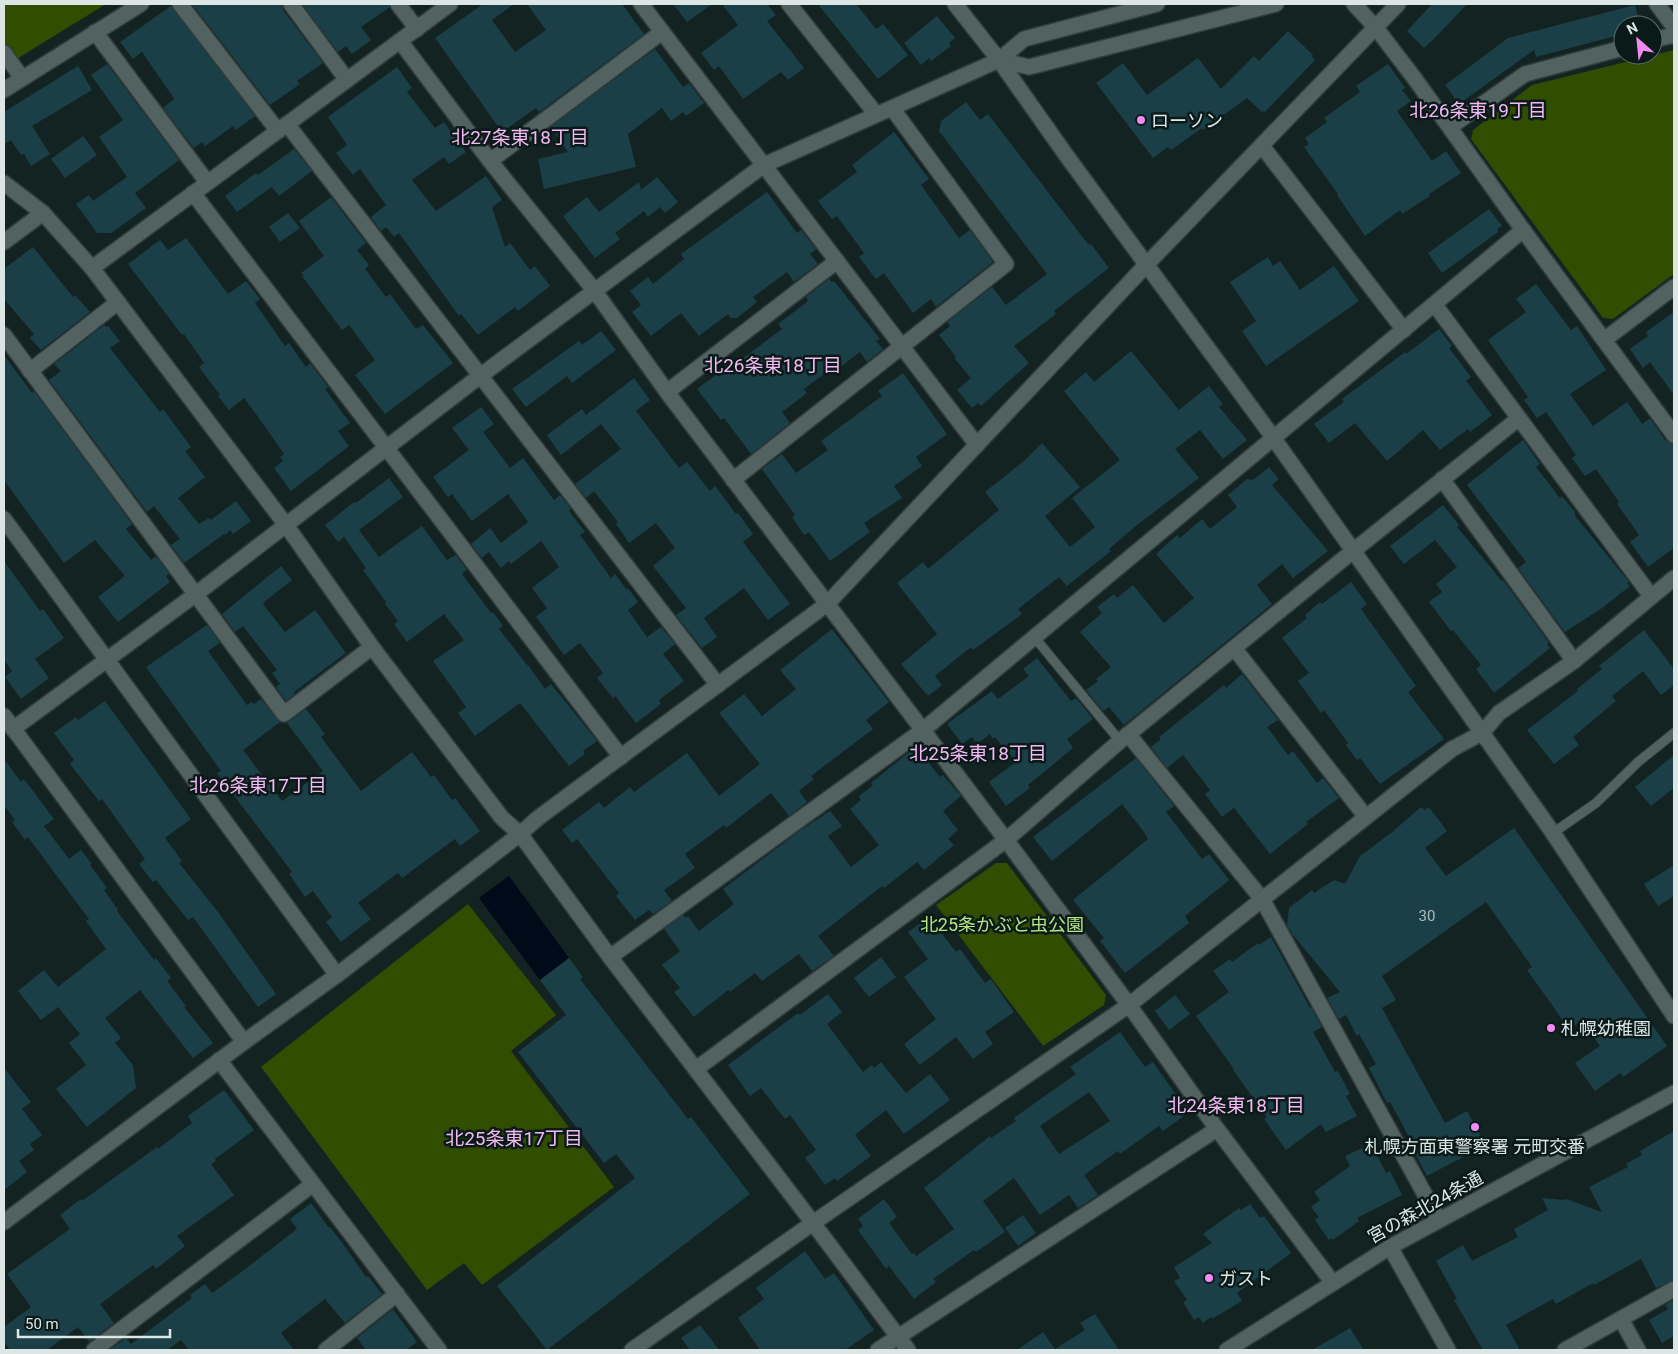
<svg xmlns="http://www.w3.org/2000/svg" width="1678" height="1354" font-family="Roboto,'Noto Sans JP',sans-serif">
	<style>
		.green { fill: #314d00 }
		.water { fill: #000a18 }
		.building { fill: #1b3f47; fill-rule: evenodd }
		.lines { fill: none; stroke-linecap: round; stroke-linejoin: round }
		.lane-casing { stroke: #313c3b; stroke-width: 11 }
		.street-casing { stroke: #313c3b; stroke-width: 18 }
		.secondary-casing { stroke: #313c3b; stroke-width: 18 }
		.lane { stroke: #516260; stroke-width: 9 }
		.street { stroke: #516260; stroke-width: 15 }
		.secondary { stroke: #516260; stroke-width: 15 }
		.poi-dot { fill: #f38af2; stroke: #0a1a18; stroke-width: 2 }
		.labels { text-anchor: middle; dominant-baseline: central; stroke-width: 5; stroke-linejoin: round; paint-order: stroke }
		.number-label { font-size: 15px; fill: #acbcbe }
		.poi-label { font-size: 18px; fill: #dce6e5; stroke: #0a1a18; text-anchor: start }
		.park-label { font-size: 18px; fill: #b5e480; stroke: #0a1a18 }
		.street-label { font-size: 18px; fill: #dce6e5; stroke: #0a1a18 }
		.neighbourhood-label { font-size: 19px; fill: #f4b9f2; stroke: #0a1a18 }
	</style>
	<rect width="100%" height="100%" fill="#132321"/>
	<g class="green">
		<polygon points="4,4 106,4 15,60 4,44"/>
		<polygon points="1674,50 1674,274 1613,319 1603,318 1471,139 1473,130 1532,85"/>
		<polygon points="996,863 1007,863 1106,995 1104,1005 1043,1046 936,905"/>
		<polygon points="468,904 556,1015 511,1051 614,1187 482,1285 464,1263 427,1290 261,1067"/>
	</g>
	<polygon class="water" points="509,876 569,958 540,980 479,898"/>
	<g class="building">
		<polygon points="192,4 282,4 283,10 323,63 297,81 300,84 270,105"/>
		<polygon points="302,4 389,4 390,7 361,27 371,40 352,54 346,46 338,52"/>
		<polygon points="483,4 514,4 492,20 515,52 546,30 527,4 622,4 644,34 539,112 536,108 502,132 435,38"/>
		<polygon points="673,4 712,4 687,22"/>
		<polygon points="722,4 767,4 776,15 767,21 804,68 788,80 781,72 743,99 719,66 714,70 701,53 738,25"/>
		<polygon points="818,4 856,4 876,29 883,24 908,55 878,79"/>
		<polygon points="1432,4 1467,4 1431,42 1431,41 1424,48 1407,31"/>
		<polygon points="1635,5 1640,25 1623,25 1623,34 1536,57 1534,50 1459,104 1445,85 1508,38"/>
		<polygon points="171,6 255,116 236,130 233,126 205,146 202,142 194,148 163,108 174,99 173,97 142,52 133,59 120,42"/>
		<polygon points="937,16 955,38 949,43 951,46 931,61 929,58 921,65 904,43"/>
		<polygon points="1288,31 1313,55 1312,57 1315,60 1265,112 1264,111 1262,112 1247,98 1203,130 1202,128 1171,150 1168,147 1153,158 1096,83 1123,63 1147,95 1198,58 1221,89 1254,56 1259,61"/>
		<polygon points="655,49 683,87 689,83 704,103 686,116 683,112 671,121 662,108 628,134 636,167 544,189 538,159 568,152 550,127"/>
		<polygon points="107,64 179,160 135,193 146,208 111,233 97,233 76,204 89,195 93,201 127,177 99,137 123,120 91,75"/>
		<polygon points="1388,64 1405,88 1402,90 1411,101 1397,111 1432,161 1446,151 1461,173 1429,194 1430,196 1402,214 1400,210 1365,236 1337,195 1338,194 1304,147 1309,144 1305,138 1327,122 1324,118 1360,92 1356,86"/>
		<polygon points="78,66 92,90 32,126 50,154 31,166 24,154 21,155 11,140 4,144 4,112"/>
		<polygon points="397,67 412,88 407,92 435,128 444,122 466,152 449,164 444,157 412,180 436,211 486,176 502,200 492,207 505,247 510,243 530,270 535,266 550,286 518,311 515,307 478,335 461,314 459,316 399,233 394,237 386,227 381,231 371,217 386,205 360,169 353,175 336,153 347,145 328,117"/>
		<polygon points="966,102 980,120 988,114 1081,235 1089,245 1091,244 1109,268 1054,311 1056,314 1014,346 1029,363 981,406 978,403 972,408 957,390 971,378 954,358 956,357 939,335 950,326 947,322 992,287 1006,305 1047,274 939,131 941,121"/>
		<polygon points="894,132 929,179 921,185 959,238 970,230 993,262 936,307 931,299 913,313 884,273 876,279 859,257 864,253 837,216 832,219 818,201 857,172 852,165"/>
		<polygon points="83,136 97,155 65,178 51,159"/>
		<polygon points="294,149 312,171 279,196 272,187 237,212 225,196 256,173 258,175"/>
		<polygon points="657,177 678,202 665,213 660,207 648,217 644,211 615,233 620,239 595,258 563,216 587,197 599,212 639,182 641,190"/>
		<polygon points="767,192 797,233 801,230 816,249 810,254 818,264 794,282 787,272 753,297 757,302 737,318 731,318 728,314 699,336 681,313 651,336 632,312 641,305 630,291 648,277 653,284 684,259 681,254"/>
		<polygon points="331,197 366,243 357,250 369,265 365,269 386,297 390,294 416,329 423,325 453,363 385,414 355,375 375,360 349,325 342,330 302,276 304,275 301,273 324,256 299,221"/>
		<polygon points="1489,209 1502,226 1497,229 1498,232 1442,273 1428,253"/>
		<polygon points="288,213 300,228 280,242 269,227"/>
		<polygon points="186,238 228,294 246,281 260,299 255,303 285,346 289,343 306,367 310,363 328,387 325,389 350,423 338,431 349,446 291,491 274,468 283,461 280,457 284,454 256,414 244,398 229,410 218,396 220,395 199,367 204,363 184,334 182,335 128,264 160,240 168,250"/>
		<polygon points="33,247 73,297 75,295 90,312 41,350 30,338 34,334 4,299 4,269"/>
		<polygon points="1268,257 1273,266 1280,261 1300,290 1334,266 1359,301 1266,366 1242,331 1256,321 1230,282"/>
		<polygon points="829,279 832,282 834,281 880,339 876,341 883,349 867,362 860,352 835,371 832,368 804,389 807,393 782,412 790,423 751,454 724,418 721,420 697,389 717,374 719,376 782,329 778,324 807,302 808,300 806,297"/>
		<polygon points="1536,284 1571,330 1577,326 1606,370 1570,394 1593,426 1627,402 1642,424 1649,419 1651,420 1666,441 1674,444 1674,548 1648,567 1630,542 1639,535 1617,504 1619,502 1596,469 1585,476 1572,458 1576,455 1546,412 1537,418 1524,400 1528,397 1488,340 1526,312 1516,299"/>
		<polygon points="1674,312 1674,395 1650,362 1643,368 1630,349 1648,336 1646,332"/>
		<polygon points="104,325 106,327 108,326 120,341 110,348 160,412 163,409 191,447 185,451 205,477 178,498 199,524 209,518 211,520 236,501 251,521 233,534 230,530 225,535 224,534 184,563 171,545 180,539 154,506 147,512 49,380 61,371 54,364"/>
		<polygon points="1439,329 1452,346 1449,348 1471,377 1466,381 1492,415 1470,432 1468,429 1440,450 1423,430 1387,461 1355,423 1329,443 1314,424 1344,402 1342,399 1369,379 1405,352 1406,354"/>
		<polygon points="601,331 616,350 572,383 567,376 526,407 512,389 579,341 582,345"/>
		<polygon points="1131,351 1179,410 1209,386 1223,404 1219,407 1247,440 1223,459 1200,430 1175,449 1199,478 1137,525 1109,549 1111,551 1067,586 1059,577 1018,609 1022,614 973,650 971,647 935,676 942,685 928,696 901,664 937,634 897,583 923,562 928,569 999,510 985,492 1024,461 1042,443 1080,487 1045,516 1070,547 1095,527 1072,498 1120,460 1064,391 1086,372 1094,382"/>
		<polygon points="4,355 32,393 34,391 132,524 126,529 151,560 156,556 169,574 166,576 170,582 118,622 98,597 125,576 95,540 64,563 4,480"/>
		<polygon points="903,373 947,434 916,457 922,466 894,486 902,498 864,523 870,532 830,561 809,532 804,535 792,517 795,515 762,469 782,454 796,473 828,450 821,441 882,396 878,391"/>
		<polygon points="634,378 650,400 636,411 679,468 687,462 710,491 715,486 736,514 738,513 753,534 743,542 790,604 768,620 744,588 704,618 717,637 702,648 676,615 686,608 653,566 675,548 656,523 629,543 616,524 618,522 594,491 586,498 575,484 621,449 601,424 561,455 547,435 582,409 586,415"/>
		<polygon points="481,407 494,424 483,432 510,468 523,458 554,500 560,495 571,509 569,511 585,532 580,535 611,578 615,574 627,590 628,588 638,602 628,610 647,637 661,627 675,644 663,654 684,681 659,700 661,704 636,723 615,696 613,698 597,678 603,673 580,643 564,655 536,617 547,608 532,588 559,567 541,541 511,564 509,561 501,568 489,552 482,558 471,544 490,528 501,543 528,522 508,494 472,521 452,494 448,497 433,477 469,450 452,428"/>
		<polygon points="1523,440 1540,464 1536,467 1560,498 1562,496 1575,512 1575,516 1629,582 1627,583 1630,586 1602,608 1565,632 1518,568 1526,562 1467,485"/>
		<polygon points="1269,467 1279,479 1272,485 1328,551 1293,578 1282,564 1257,585 1272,604 1124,725 1109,707 1103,711 1086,690 1098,681 1096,679 1111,667 1080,632 1102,613 1097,607 1114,594 1117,598 1133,585 1164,623 1194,598 1156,554 1177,535 1180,538 1202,519 1210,529 1237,507 1228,495 1247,479 1253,480"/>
		<polygon points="389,478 403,497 359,530 379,557 422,526 447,560 456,555 467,570 462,574 491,613 493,612 503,626 499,629 527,665 528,665 545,689 551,684 597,741 583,751 585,754 569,766 520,703 475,736 458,713 466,707 433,661 464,640 444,614 407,642 394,624 398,621 385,604 386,602 363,570 366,568 344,537 338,542 325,525 354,502 356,503"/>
		<polygon points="1443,505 1459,525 1457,527 1502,581 1503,580 1549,643 1547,644 1550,648 1494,693 1476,669 1481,665 1453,630 1451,631 1429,602 1442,592 1436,584 1457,567 1435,540 1404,564 1390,546"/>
		<polygon points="4,561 40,611 43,609 64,638 35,659 49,678 21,699 5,677 12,671 4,660"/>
		<polygon points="281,566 292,580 263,603 266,608 285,632 315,610 346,653 294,692 295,694 286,701 276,687 280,684 272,673 277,670 243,626 235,632 222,614"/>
		<polygon points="1351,582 1367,604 1361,609 1416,686 1408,692 1444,739 1380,784 1360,758 1357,760 1346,745 1348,743 1324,710 1321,713 1298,681 1309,673 1282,638 1307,618 1305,615 1320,602 1322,604"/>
		<polygon points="207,625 220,643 208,651 247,705 252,702 254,704 261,699 280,722 243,750 282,801 323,771 287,723 306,709 325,734 321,737 361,791 412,752 431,777 434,775 452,800 455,798 480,831 460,846 455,839 402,878 398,873 358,903 371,919 341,942 326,922 332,917 313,891 305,897 289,874 292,872 217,773 221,771 146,667"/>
		<polygon points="832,629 889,702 866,720 873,729 811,776 814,779 799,791 807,802 789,816 771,793 726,828 724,825 685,854 695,868 664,890 672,901 653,914 649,910 635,920 616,896 619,893 577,839 572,843 562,830 599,802 604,808 630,787 634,792 687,753 719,796 760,764 719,713 744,694 762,716 796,689 780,670"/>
		<polygon points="1644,630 1674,669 1674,685 1661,695 1643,671 1612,696 1616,701 1573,737 1579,745 1554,764 1527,730 1578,691 1577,689 1602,669 1599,666"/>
		<polygon points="1037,658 1071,701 1076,698 1093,719 1067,739 1073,748 1028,785 1030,788 1006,806 989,782 1016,762 995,737 993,739 990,734 977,744 972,737 962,744 947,724 992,691 998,699 1029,676 1023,669"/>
		<polygon points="1242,674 1278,720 1267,727 1288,755 1293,751 1317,783 1323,778 1339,798 1306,822 1308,824 1270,854 1234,808 1222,817 1205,794 1210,790 1183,755 1167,768 1151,747 1161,739 1159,737 1224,685 1226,688"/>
		<polygon points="105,701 191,819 165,838 182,861 179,863 218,912 276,994 258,1007 193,917 188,920 156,880 153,882 139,864 145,859 102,799 99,801 70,764 74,760 54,733 76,717 78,720"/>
		<polygon points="914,748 919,754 921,753 940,777 943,775 961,796 943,811 958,830 948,839 954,845 924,870 917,862 884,888 882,886 818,936 834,956 812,971 799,954 762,981 755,973 730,992 728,990 694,1017 674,992 680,988 662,965 680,951 664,929 683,915 686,918 688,916 699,931 734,904 723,889 801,830 830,811 842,826 828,836 851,867 879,845 850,809 861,800 859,796 873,785 871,783"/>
		<polygon points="1674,755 1674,788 1651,806 1635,787"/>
		<polygon points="1136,758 1174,806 1166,812 1202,859 1209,854 1229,880 1185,916 1189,923 1125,973 1100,941 1104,938 1073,900 1148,839 1144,832 1122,804 1052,861 1033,837"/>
		<polygon points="4,759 21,782 24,779 54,819 44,826 69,859 81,850 92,864 90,865 107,888 104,890 118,910 117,911 154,960 156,958 171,978 167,981 186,1006 184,1007 213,1043 193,1058 140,990 105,1018 121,1038 115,1043 133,1065 136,1088 87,1127 56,1089 86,1065 69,1043 80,1034 58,1007 41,1020 18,991 44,970 58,987 106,949 86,921 89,919 68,891 28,837 25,840 12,822 15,820 4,805"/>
		<polygon points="1421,807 1424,810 1429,807 1447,831 1425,848 1446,876 1514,828 1667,1046 1623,1077 1620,1073 1595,1091 1575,1063 1600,1046 1582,1020 1569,1029 1527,970 1532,967 1486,902 1382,976 1396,1000 1382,1008 1445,1123 1467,1111 1482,1138 1461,1149 1465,1156 1427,1176 1413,1150 1415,1148 1390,1102 1387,1103 1369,1068 1376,1064 1359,1034 1357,1036 1346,1015 1339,1019 1327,998 1340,992 1293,935 1287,925 1289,908 1312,890 1314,893 1334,880 1345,884 1360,856 1391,833"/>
		<polygon points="1674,865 1674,896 1658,906 1644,884"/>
		<polygon points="929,917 956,952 960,949 985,983 991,979 1014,1012 985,1032 993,1044 973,1059 956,1037 920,1065 904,1044 936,1019 904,977 928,959 908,932"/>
		<polygon points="1271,937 1310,1008 1311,1007 1322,1027 1313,1032 1335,1072 1338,1071 1350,1094 1346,1096 1357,1116 1326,1132 1321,1124 1286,1150 1264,1119 1267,1117 1233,1070 1234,1069 1226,1058 1196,1016 1229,992 1213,971 1230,959 1232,962 1258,943 1259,945"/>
		<polygon points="881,957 896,977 869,997 854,978"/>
		<polygon points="569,958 583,977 580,979 688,1119 691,1117 750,1194 547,1350 497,1286 635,1178 616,1154 604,1163 518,1052 566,1015 540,980"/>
		<polygon points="828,994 842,1012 827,1024 863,1072 872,1065 874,1068 881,1062 906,1093 930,1074 950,1100 904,1134 886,1110 855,1135 871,1156 837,1181 835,1178 825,1185 805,1158 816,1150 790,1115 785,1119 761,1088 750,1096 728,1065 798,1013 800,1015"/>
		<polygon points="1175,995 1190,1014 1169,1030 1155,1011"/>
		<path d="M 1120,1032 L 1145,1067 L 1153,1062 L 1177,1096 L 1181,1094 L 1192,1110 L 1163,1131 L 1159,1126 L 1120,1154 L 1118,1151 L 1084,1175 L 1098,1195 L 1078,1208 L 1069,1195 L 1040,1215 L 1014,1178 L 983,1201 L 1005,1232 L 976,1252 L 974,1250 L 933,1279 L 936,1282 L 914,1299 L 889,1266 L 886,1269 L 858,1230 L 863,1226 L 858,1219 L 884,1199 L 897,1217 L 889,1223 L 912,1254 L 914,1253 L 916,1256 L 954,1229 L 924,1188 L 990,1136 L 991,1138 L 1016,1121 L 1014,1118 L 1076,1074 L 1070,1067 ZM 1089,1092 L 1110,1121 L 1059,1154 L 1040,1126 Z"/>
		<polygon points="4,1068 31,1102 22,1109 42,1135 30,1144 34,1150 19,1161 27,1172 4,1190"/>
		<polygon points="224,1090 254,1130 215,1159 216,1161 211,1164 234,1195 177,1236 185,1246 156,1269 153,1265 100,1304 114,1323 89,1342 78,1327 47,1350 10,1350 4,1342 4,1327 31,1307 7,1274 70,1229 60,1215 81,1199 82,1201 157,1147 158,1149 192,1123 188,1116"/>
		<polygon points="1674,1131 1674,1280 1656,1288 1641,1259 1594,1285 1593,1283 1556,1304 1553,1299 1506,1325 1520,1350 1483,1350 1454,1300 1457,1299 1436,1261 1463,1245 1472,1261 1518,1237 1514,1229 1548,1210 1542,1198 1564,1200 1566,1199 1602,1212 1589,1187 1628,1167 1626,1164 1642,1155 1640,1151"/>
		<polygon points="1371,1144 1386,1173 1390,1171 1402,1195 1357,1218 1359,1221 1333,1240 1332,1238 1329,1240 1315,1220 1319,1217 1311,1207 1320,1200 1314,1192 1350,1166 1345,1156"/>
		<polygon points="311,1203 329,1228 330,1227 341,1241 366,1277 368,1276 382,1294 345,1323 325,1299 281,1333 294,1350 189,1350 181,1340 167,1350 109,1350 126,1338 131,1344 192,1298 190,1295 205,1284 212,1293 244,1270 297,1229 290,1219"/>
		<polygon points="1250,1204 1260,1218 1264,1216 1291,1253 1237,1293 1242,1301 1212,1319 1211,1317 1203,1323 1199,1317 1194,1320 1183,1302 1187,1300 1174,1281 1180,1278 1174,1267 1212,1243 1203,1234 1239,1208 1241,1210"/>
		<polygon points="1023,1215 1036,1233 1018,1246 1005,1228"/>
		<polygon points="805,1251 825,1279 834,1273 874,1330 845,1350 760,1350 738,1318 764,1299 756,1288"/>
		<polygon points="1674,1300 1674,1336 1662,1343 1649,1320 1668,1309 1665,1305"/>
		<polygon points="393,1309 417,1342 406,1350 366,1350 357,1338"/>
		<polygon points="1095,1314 1119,1350 1017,1350 1043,1332 1055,1349 1085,1330 1080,1323"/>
		<polygon points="700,1325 719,1350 690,1350 681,1338"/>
		<polygon points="1350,1328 1364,1350 1312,1350"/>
	</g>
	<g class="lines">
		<defs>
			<g id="lane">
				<polyline points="1035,638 1120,741"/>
				<polyline points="1553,833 1596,803 1638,762 1674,733"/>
			</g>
			<g id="street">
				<polyline points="180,4 278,131"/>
				<polyline points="291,4 347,80"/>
				<polyline points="398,4 417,29"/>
				<polyline points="641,4 977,445"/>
				<polyline points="789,4 876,114"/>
				<polyline points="1354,4 1376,28 1415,79 1523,230 1674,435"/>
				<polyline points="1657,4 1674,27"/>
				<polyline points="95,32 207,182"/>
				<polyline points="1653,40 1674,35"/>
				<polyline points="400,41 490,161 594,290 667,392 1006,840 1129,1005 1217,1129 1333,1283"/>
				<polyline points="4,53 22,78"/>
				<polyline points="999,60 1029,67 1276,4"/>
				<polyline points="4,90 141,4"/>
				<polyline points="287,124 718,685"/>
				<polyline points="1450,127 1525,74 1623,48"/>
				<polyline points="1262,146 1404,330"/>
				<polyline points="490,161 662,32"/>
				<polyline points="193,193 621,757"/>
				<polyline points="4,242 43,213"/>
				<polyline points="92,268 450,4"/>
				<polyline points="1435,305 1651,596"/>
				<polyline points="4,335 284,714 372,647"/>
				<polyline points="1604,340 1674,287"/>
				<polyline points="30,371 118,302"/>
				<polyline points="667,392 837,261"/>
				<polyline points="1442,479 1574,661"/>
				<polyline points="733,480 1006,264 892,108"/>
				<polyline points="4,519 337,975"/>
				<polyline points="1234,648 1366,817"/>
				<polyline points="4,716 244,1042"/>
				<polyline points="13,729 196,594 480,376 764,165 999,60 1024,39 1157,4"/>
				<polyline points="1128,734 1262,899 1439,1220"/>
				<polyline points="610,957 923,730 1523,230"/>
				<polyline points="219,1060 439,1350"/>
				<polyline points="696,1069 1006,840 1120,741 1353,551 1518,419"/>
				<polyline points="4,1222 244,1042 337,975 520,834 538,818 827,604 1147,264 1398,4"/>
				<polyline points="1390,1247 1448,1350"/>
				<polyline points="1621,1319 1638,1350"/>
				<polyline points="94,1350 313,1184"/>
				<polyline points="326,1350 397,1294"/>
				<polyline points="632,1350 813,1223 1129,1005 1452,749 1482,733 1499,713 1574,661 1674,578"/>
				<polyline points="878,1350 1217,1129"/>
				<polyline points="1565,1350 1674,1289"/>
			</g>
			<g id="secondary">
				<polyline points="955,4 999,60 1066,155 1267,429 1553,833 1674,1016"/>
				<polyline points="4,183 43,213 92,268 286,525 372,647 502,818 520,834 610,957 813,1223 908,1350"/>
				<polyline points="1227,1350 1390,1247 1674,1093"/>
			</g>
		</defs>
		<use href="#lane" class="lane-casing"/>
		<use href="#street" class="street-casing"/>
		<use href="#secondary" class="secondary-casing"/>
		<use href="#lane" class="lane"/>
		<use href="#street" class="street"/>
		<use href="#secondary" class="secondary"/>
	</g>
	<g class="poi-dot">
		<circle cx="1141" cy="120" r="5"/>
		<circle cx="1551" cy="1028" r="5"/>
		<circle cx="1475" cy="1127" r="5"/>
		<circle cx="1209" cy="1278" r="5"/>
	</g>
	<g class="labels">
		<g class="number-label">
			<text x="1427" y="916">30</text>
		</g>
		<g class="poi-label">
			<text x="1151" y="120">ローソン</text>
			<text x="1561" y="1028">札幌幼稚園</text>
			<text x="1475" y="1146" text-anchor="middle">札幌方面東警察署 元町交番</text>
			<text x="1219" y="1278">ガスト</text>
		</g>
		<g class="park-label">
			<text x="1002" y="924">北25条かぶと虫公園</text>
		</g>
		<g class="street-label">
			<text transform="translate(1425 1207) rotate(-29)">宮の森北24条通</text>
		</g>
		<g class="neighbourhood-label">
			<text x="1478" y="110">北26条東19丁目</text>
			<text x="520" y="137">北27条東18丁目</text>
			<text x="773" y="365">北26条東18丁目</text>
			<text x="978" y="753">北25条東18丁目</text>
			<text x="258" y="785">北26条東17丁目</text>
			<text x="1236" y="1105">北24条東18丁目</text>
			<text x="514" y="1138">北25条東17丁目</text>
		</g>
	</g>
	<rect width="1678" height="1354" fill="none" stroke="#dce6e5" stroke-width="10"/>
	<g transform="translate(1638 40) rotate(333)"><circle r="24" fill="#0a1a18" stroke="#5e6c6a"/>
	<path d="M0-4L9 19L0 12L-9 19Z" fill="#f38af2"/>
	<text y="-8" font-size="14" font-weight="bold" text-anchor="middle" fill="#dce6e5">N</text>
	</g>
	<path d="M18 1329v8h152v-8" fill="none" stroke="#dce6e5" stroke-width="2.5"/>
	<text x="25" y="1329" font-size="15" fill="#dce6e5" stroke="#0a1a18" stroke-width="4" paint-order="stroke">50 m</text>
</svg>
